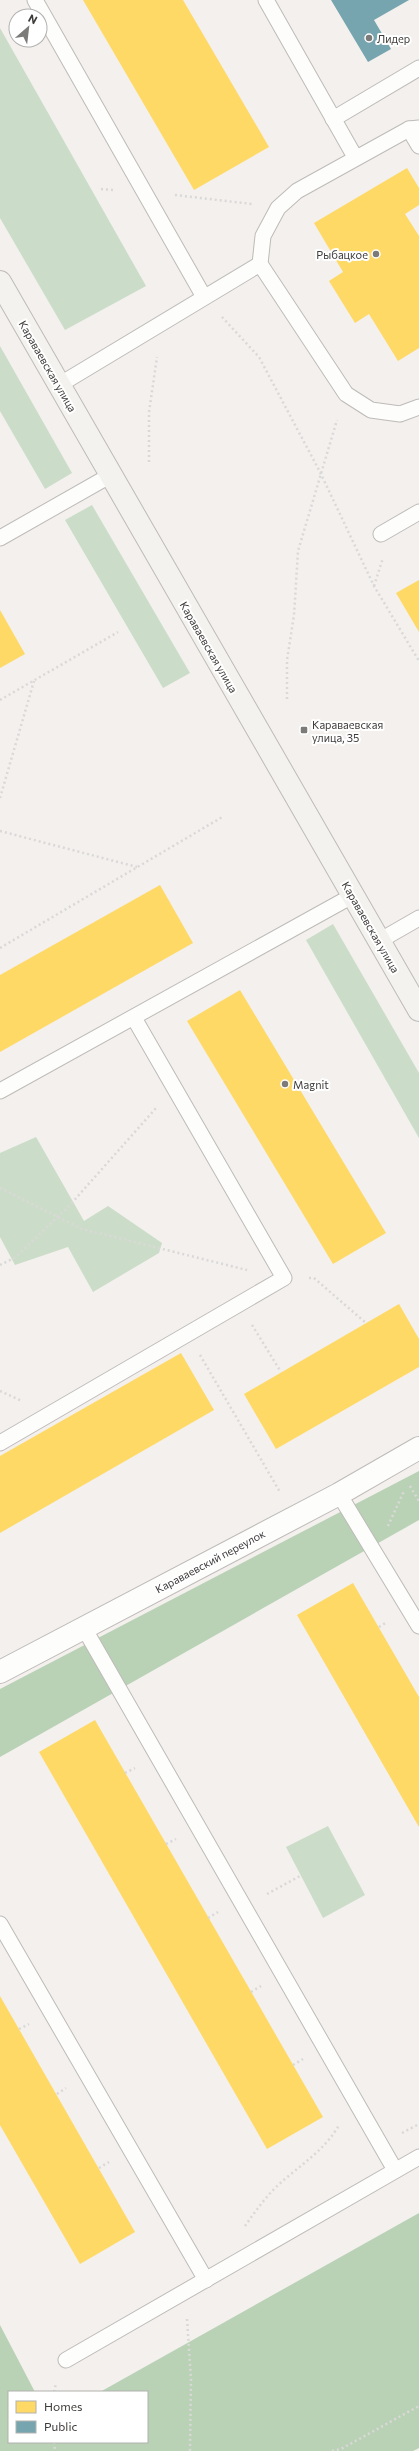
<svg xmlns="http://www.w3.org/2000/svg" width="419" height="2451" font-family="Commissioner,sans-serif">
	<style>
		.green { fill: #cbddc8 }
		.forest { fill: #b9d2b5 }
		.homes { fill: #ffd966 }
		.public { fill: #76a5af }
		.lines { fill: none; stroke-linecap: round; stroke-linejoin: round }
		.lane-casing { stroke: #bebbb9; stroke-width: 17 }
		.street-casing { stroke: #bebbb9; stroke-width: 24 }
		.secondary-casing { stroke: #bebbb9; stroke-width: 24 }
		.path { stroke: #dad8d8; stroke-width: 2.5; stroke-dasharray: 2 3; stroke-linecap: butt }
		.lane { stroke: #fdfdfc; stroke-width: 15 }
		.street { stroke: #fdfdfc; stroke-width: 22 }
		.secondary { stroke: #f3f2ee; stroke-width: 22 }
		.poi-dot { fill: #7d7b79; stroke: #fff; stroke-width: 1.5 }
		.labels { text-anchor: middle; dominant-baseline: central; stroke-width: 4; stroke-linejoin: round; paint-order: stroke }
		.poi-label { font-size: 11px; fill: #3e3c3a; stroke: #fff; text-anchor: start }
		.street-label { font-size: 11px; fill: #3e3c3a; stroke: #fff }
	</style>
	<rect width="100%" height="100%" fill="#f3f0ed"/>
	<g class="green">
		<polygon points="0,28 146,286 65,330 0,218"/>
		<polygon points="0,346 72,473 45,489 0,411"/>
		<polygon points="92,505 190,673 163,688 65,520"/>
		<polygon points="333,924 419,1073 419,1138 306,940"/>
		<polygon points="36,1137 84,1221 108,1206 162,1243 159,1253 93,1292 68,1247 15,1265 0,1237 0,1153"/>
		<polygon points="328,1826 365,1895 323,1918 286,1847"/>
	</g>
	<g class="forest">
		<polygon points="419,1471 419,1520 0,1757 0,1689"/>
		<polygon points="419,2213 419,2448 413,2451 0,2451 0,2325 35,2392 9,2392 9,2442 147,2442 147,2392 100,2392"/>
	</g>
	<g class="homes">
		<polygon points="83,0 183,0 269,147 194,190"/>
		<polygon points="407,168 419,188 419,205 405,214 419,236 419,348 398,361 369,314 355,323 329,281 343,272 314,223"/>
		<polygon points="419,580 419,632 396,593"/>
		<polygon points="0,610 25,654 0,668"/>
		<polygon points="160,885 193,943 0,1052 0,975"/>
		<polygon points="240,990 386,1233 333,1264 187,1021"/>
		<polygon points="399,1304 419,1339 419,1367 276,1449 244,1394"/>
		<polygon points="181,1353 214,1410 0,1533 0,1456"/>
		<polygon points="353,1583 419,1697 419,1827 297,1615"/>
		<polygon points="95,1720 323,2117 267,2149 39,1752"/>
		<polygon points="0,1996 135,2232 80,2264 0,2125"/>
	</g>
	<polygon class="public" points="331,0 409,0 374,20 391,49 368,62"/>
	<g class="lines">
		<defs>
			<g id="lane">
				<polyline points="35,0 204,297"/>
				<polyline points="266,0 355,157"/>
				<polyline points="333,119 419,68"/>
				<polyline points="419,128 409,129 297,191 278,208 263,236 260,264 346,394 371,410 400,414 419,407"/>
				<polyline points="409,129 419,146"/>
				<polyline points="59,385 260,264"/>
				<polyline points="381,534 419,512"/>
				<polyline points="0,538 111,475"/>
				<polyline points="379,941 419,918"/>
				<polyline points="0,1091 352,896"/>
				<polyline points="0,1443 284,1278 134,1018"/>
				<polyline points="339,1494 419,1626"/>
				<polyline points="84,1628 395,2170"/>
				<polyline points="0,1924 206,2280"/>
				<polyline points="66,2360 419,2157"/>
			</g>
			<polyline id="street" points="0,1672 339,1494 419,1448"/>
			<polyline id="secondary" points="0,282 419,1010"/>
		</defs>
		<use href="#lane" class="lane-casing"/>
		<use href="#street" class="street-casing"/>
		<use href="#secondary" class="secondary-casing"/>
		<g class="path">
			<polyline points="101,189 114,190"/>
			<polyline points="175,195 252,204"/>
			<polyline points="222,317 259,357 320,472 374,586 419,661"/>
			<polyline points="149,462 149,412 157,357"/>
			<polyline points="374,586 383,558"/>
			<polyline points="287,699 287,660 294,615 298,551 337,420"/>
			<polyline points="0,700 118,632"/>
			<polyline points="0,798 34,681"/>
			<polyline points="0,831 137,867"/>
			<polyline points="0,948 224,816"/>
			<polyline points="0,1188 82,1229 247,1270"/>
			<polyline points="0,1265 16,1257 70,1205 157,1107"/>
			<polyline points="309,1278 314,1278 366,1323"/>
			<polyline points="252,1325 281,1372"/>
			<polyline points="200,1355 280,1492"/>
			<polyline points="0,1391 22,1401"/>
			<polyline points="410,1486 419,1501"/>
			<polyline points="388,1526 404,1491"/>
			<polyline points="379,1627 387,1622"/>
			<polyline points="125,1773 135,1768"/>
			<polyline points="166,1844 176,1839"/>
			<polyline points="267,1894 300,1876"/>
			<polyline points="208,1918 218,1912"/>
			<polyline points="251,1992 261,1986"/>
			<polyline points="19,2029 29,2024"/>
			<polyline points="293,2065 303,2059"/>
			<polyline points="57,2094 66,2088"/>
			<polyline points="402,2133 419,2124"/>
			<polyline points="99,2168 109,2162"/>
			<path d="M 245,2226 C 257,2209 269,2192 285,2179 C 305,2162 326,2148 339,2125"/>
			<polyline points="187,2319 191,2379 190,2451"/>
			<polyline points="54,2392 56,2383"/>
			<polyline points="54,2442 55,2451"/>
			<polyline points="332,2451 341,2449 419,2406"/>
		</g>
		<use href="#lane" class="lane"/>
		<use href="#street" class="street"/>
		<use href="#secondary" class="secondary"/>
	</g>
	<g class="poi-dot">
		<circle cx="369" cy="38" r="4"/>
		<circle cx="376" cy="254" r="4"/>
		<rect x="300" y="726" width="8" height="8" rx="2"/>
		<circle cx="285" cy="1084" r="4"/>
	</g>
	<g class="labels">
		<g class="poi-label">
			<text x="377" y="38">Лидер</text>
			<text x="368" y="254" text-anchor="end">Рыбацкое</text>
			<text x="312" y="724">Караваевская<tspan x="312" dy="13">улица, 35</tspan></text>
			<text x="293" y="1084">Magnit</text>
		</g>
		<g class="street-label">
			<text transform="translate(48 366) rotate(60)">Караваевская улица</text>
			<text transform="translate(209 647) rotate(60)">Караваевская улица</text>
			<text transform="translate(371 927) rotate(60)">Караваевская улица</text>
			<text transform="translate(210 1561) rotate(-28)">Караваевский переулок</text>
		</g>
	</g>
	<rect x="8" y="2391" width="140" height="52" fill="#ffffff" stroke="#b2b1b0"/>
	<rect x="16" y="2401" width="20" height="12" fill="#ffd966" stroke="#b2b1b0"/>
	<text x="44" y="2411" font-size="12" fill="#3e3c3a">Homes</text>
	<rect x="16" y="2421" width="20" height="12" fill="#76a5af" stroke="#b2b1b0"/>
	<text x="44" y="2431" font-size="12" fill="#3e3c3a">Public</text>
	<g transform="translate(28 28) rotate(28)"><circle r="19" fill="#ffffff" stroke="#b2b1b0"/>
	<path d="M0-3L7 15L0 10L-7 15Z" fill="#7d7b79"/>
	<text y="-6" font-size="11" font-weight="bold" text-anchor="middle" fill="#3e3c3a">N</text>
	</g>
</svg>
